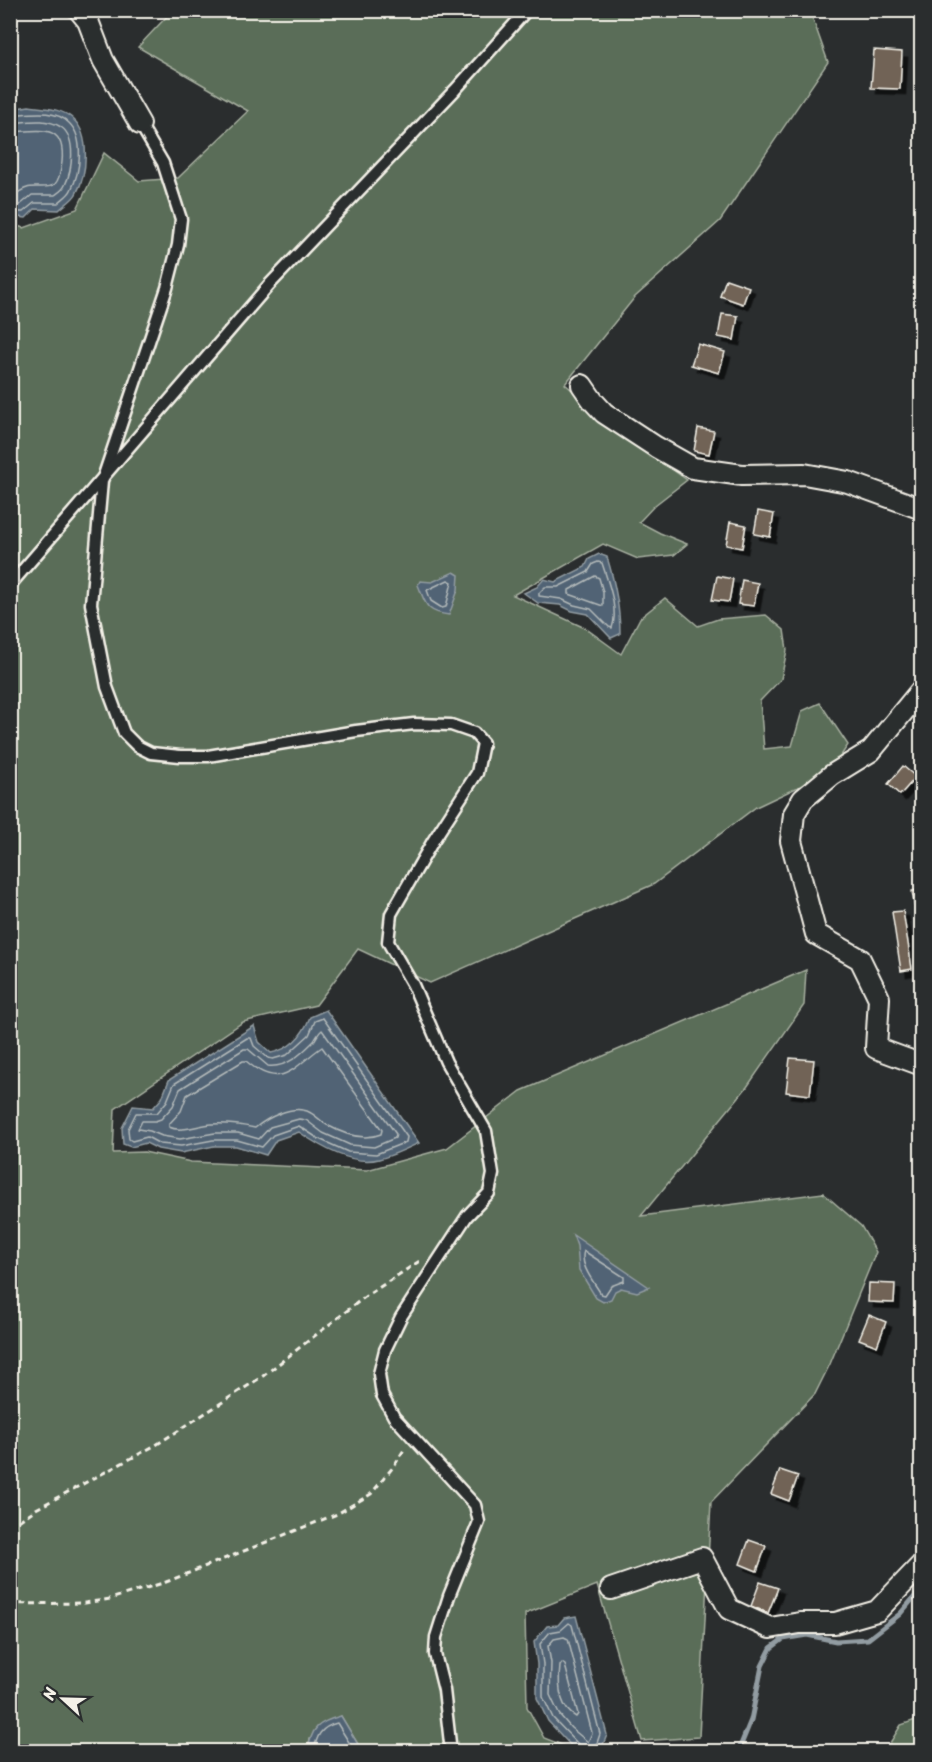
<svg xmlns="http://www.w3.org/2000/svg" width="932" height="1762" font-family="Sriracha,sans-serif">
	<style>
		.green { fill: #5a6d58; stroke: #a7afa0; stroke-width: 1.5 }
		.water { fill: #516474; stroke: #929ca2; stroke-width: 1.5 }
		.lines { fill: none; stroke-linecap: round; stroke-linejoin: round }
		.shore { stroke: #b3b9ba; stroke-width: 1.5 }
		.stream { stroke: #929ca2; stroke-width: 5 }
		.building { fill: #716457; stroke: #f4f1e8; stroke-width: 1.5; filter: url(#shadow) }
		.lane-casing { stroke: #f4f1e8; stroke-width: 15 }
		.street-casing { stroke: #f4f1e8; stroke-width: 24 }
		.path { stroke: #f4f1e8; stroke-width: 3; stroke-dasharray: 6 4.5; stroke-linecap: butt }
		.lane { stroke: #2a2d2e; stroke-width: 10 }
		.street { stroke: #2a2d2e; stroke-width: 20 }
	</style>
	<defs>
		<filter id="shadow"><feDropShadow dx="5.5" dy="5.5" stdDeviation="0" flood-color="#0009"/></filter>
	</defs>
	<rect width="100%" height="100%" fill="#2a2d2e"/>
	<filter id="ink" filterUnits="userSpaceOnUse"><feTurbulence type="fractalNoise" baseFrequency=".0167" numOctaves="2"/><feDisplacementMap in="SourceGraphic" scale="12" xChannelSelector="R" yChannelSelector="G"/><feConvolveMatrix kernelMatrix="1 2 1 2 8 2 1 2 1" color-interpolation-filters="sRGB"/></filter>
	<g filter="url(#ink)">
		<g class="green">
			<polygon points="172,11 810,11 828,62 720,221 635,297 565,384 627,437 687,480 655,505 639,522 660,533 687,544 674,555 638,559 603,544 513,595 585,628 621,654 640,618 665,598 698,626 718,619 766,615 784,630 787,650 781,679 760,701 764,749 792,746 802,711 820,703 848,745 830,772 756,807 654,884 430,983 358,949 316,1005 243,1022 115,1109 113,1153 144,1152 191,1162 367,1170 447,1148 521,1091 806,970 804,1005 747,1087 641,1216 823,1193 861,1226 876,1252 830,1364 815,1394 711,1502 699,1737 642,1741 597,1585 525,1614 527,1707 544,1738 577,1751 362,1751 341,1716 310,1739 308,1751 11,1751 10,224 24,228 77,209 104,153 139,181 178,178 248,111 138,47"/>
			<polygon points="921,1718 921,1751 885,1751 901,1725"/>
		</g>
		<g class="water">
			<path d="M 29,106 C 43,108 62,108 73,119 C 91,135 87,175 76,194 C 73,200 64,205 59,210 L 35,209 L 26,218 L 10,216 L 11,109 Z"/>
			<path d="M 599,554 L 607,557 C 615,583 620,607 620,634 L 611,638 L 588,614 L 572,611 L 560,605 L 538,603 L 524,593 L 537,587 L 544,579 L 555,582 L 585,567 L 589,559 Z"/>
			<path d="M 454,572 L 459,575 L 458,590 L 449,615 C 425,612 426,604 418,585 L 420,581 L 432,582 Z"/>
			<path d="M 326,1010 L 419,1143 C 406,1149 392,1156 379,1159 C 353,1166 319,1146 299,1132 L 276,1140 L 266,1155 L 236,1146 L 214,1146 L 181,1153 L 158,1149 L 146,1143 L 131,1147 L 123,1144 L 122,1128 L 133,1106 L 153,1108 L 162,1098 L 169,1080 L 254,1026 L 259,1042 L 271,1053 C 291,1049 303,1035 310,1017 Z"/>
			<polygon points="573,1235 649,1287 637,1292 621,1288 615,1291 611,1299 603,1302 596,1298 579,1270 577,1246"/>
			<polygon points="576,1616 607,1735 602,1747 597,1751 576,1751 548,1721 537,1698 537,1664 534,1642 547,1626 558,1625 564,1618"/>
			<path d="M 341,1716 L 362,1751 L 308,1751 C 311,1728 318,1722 341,1716 Z"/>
		</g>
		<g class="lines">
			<g class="shore">
				<path d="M 10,115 C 29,114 54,108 69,123 C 85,138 80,173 71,190 C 69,195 62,199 58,203 L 34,203 L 23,212 L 10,212"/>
				<path d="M 10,123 C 28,122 45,117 61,127 C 77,138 72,171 65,185 C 63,190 59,192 55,195 L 32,195 L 20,205 L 10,204"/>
				<path d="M 10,132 C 38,131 66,122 62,162 C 61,169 60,179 55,184 C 48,190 35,185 27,188 C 20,190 18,195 10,195"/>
				<path d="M 598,562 L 602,563 C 608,582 619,609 612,628 L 609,627 L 591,609 L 574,605 L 561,599 L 539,596 L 539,593 L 545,587 L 558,587 L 588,572 L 593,564 Z"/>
				<polygon points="595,576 599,578 603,592 603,606 569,594 569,590"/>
				<polygon points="448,580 452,582 446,607 442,608 431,601 427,590"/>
				<polygon points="323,1018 407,1137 406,1142 376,1154 348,1152 319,1139 299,1126 273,1135 262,1147 237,1140 213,1140 181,1146 160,1144 147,1137 132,1141 129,1139 128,1129 136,1113 157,1113 167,1101 174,1084 247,1038 251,1038 254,1046 268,1058 273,1059 287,1055 309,1035 315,1021"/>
				<path d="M 322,1030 L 396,1134 L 395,1138 L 374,1147 L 350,1145 L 323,1133 L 306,1120 L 299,1119 L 270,1127 L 259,1139 L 238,1133 L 215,1133 L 180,1139 L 162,1136 L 150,1131 L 138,1129 L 142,1121 L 155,1121 L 161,1119 L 173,1106 L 180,1089 L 244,1049 L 248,1049 L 268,1066 C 287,1068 301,1054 314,1041 C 317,1037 318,1033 322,1030 Z"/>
				<path d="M 322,1047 L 382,1130 L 381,1134 C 364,1141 343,1134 327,1125 C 320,1121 315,1114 307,1111 C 291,1105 267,1118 255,1128 C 241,1125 227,1123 212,1124 C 198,1125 181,1133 169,1127 L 169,1124 L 181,1111 L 187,1095 L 243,1061 L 246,1061 C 282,1092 293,1067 322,1047 Z"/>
				<path d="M 584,1251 L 624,1277 L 624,1281 L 611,1286 L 605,1295 L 601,1294 C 594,1282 579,1265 584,1251 Z"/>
				<polygon points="564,1637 568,1639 592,1733 588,1742 571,1728 559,1714 550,1695 551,1663 548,1646 554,1639"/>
				<path d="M 562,1663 L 565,1665 L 578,1714 L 576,1717 C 558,1707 558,1684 560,1666 Z"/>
				<path d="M 314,1752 C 316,1736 321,1727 337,1723 L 355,1752"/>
				<polyline points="580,1752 579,1745 553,1718 543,1697 543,1664 540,1644 550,1632 561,1630 569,1623 572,1625 600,1734 594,1752"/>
			</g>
			<polyline class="stream" points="738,1752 751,1720 762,1666 771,1648 783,1639 807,1635 836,1641 868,1639 900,1614 922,1588"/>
		</g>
		<g class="building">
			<polygon points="874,50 902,52 900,89 871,88"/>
			<polygon points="726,279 749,287 743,304 720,296"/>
			<polygon points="722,314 738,316 734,340 718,337"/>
			<polygon points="698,344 725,352 719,373 691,365"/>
			<polygon points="698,428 714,431 709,454 694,451"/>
			<polygon points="758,511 774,514 770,537 754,534"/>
			<polygon points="730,522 746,525 742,548 726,545"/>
			<polygon points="717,576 733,579 729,602 712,600"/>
			<polygon points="742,580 758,583 754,606 738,604"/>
			<polygon points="903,766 916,777 900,795 888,784"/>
			<polygon points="922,889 922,914 916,915 912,891"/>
			<polygon points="903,911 912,969 901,971 892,912"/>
			<polygon points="922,928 922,958 915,930"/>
			<polygon points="790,1058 814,1060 810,1095 786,1092"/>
			<polygon points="869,1283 895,1284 894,1303 868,1302"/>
			<polygon points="869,1315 886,1322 877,1346 859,1339"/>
			<polygon points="780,1470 798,1476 789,1501 771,1494"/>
			<polygon points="749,1540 766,1546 757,1571 740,1564"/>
			<polygon points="760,1582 778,1588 768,1613 751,1606"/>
		</g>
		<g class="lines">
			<defs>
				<g id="lane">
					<polyline points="140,124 163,163 181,219 178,245 167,288 102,481 91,604 107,687 124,733 137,746 151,753 180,756 208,756 356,731 414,724 451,725 474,733 483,743 477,773 433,841 391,914 388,942 413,985 446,1062 486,1131 493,1174 489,1193 467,1216 401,1317 385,1350 379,1374 382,1395 394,1417 475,1505 479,1522 449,1596 436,1637 435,1654 444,1690 451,1752"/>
					<polyline points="10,585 269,285 455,90 527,10"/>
				</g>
				<g id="street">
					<polyline points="79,10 88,21 103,60 140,124"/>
					<polyline points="582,385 593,401 604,413 656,447 693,468 742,475 804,474 848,482 922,509"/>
					<polyline points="922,689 871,751 832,775 803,799 794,814 791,841 816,934 860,959 879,998 876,1048 922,1065"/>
					<polyline points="611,1589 702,1558 729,1609 770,1628 800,1623 835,1623 877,1611 922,1564"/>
				</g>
			</defs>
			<use href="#lane" class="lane-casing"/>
			<use href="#street" class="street-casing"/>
			<g class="path">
				<polyline points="10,1527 36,1509 156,1445 263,1376 366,1296 421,1260"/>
				<polyline points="10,1604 85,1603 110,1599 166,1582 337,1514 371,1494 394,1466 405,1448"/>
			</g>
			<use href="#lane" class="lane"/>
			<use href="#street" class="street"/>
		</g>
	</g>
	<rect width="932" height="1762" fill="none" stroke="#2a2d2e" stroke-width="36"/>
	<rect x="18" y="18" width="896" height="1726" fill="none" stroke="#f4f1e8" stroke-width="2" filter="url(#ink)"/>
	<g transform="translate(63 1699) rotate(292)" stroke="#2a2d2e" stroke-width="4.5" paint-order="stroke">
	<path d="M0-4.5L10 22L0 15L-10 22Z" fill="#f4f1e8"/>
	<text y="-9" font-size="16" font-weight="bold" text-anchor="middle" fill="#f4f1e8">N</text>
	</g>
</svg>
